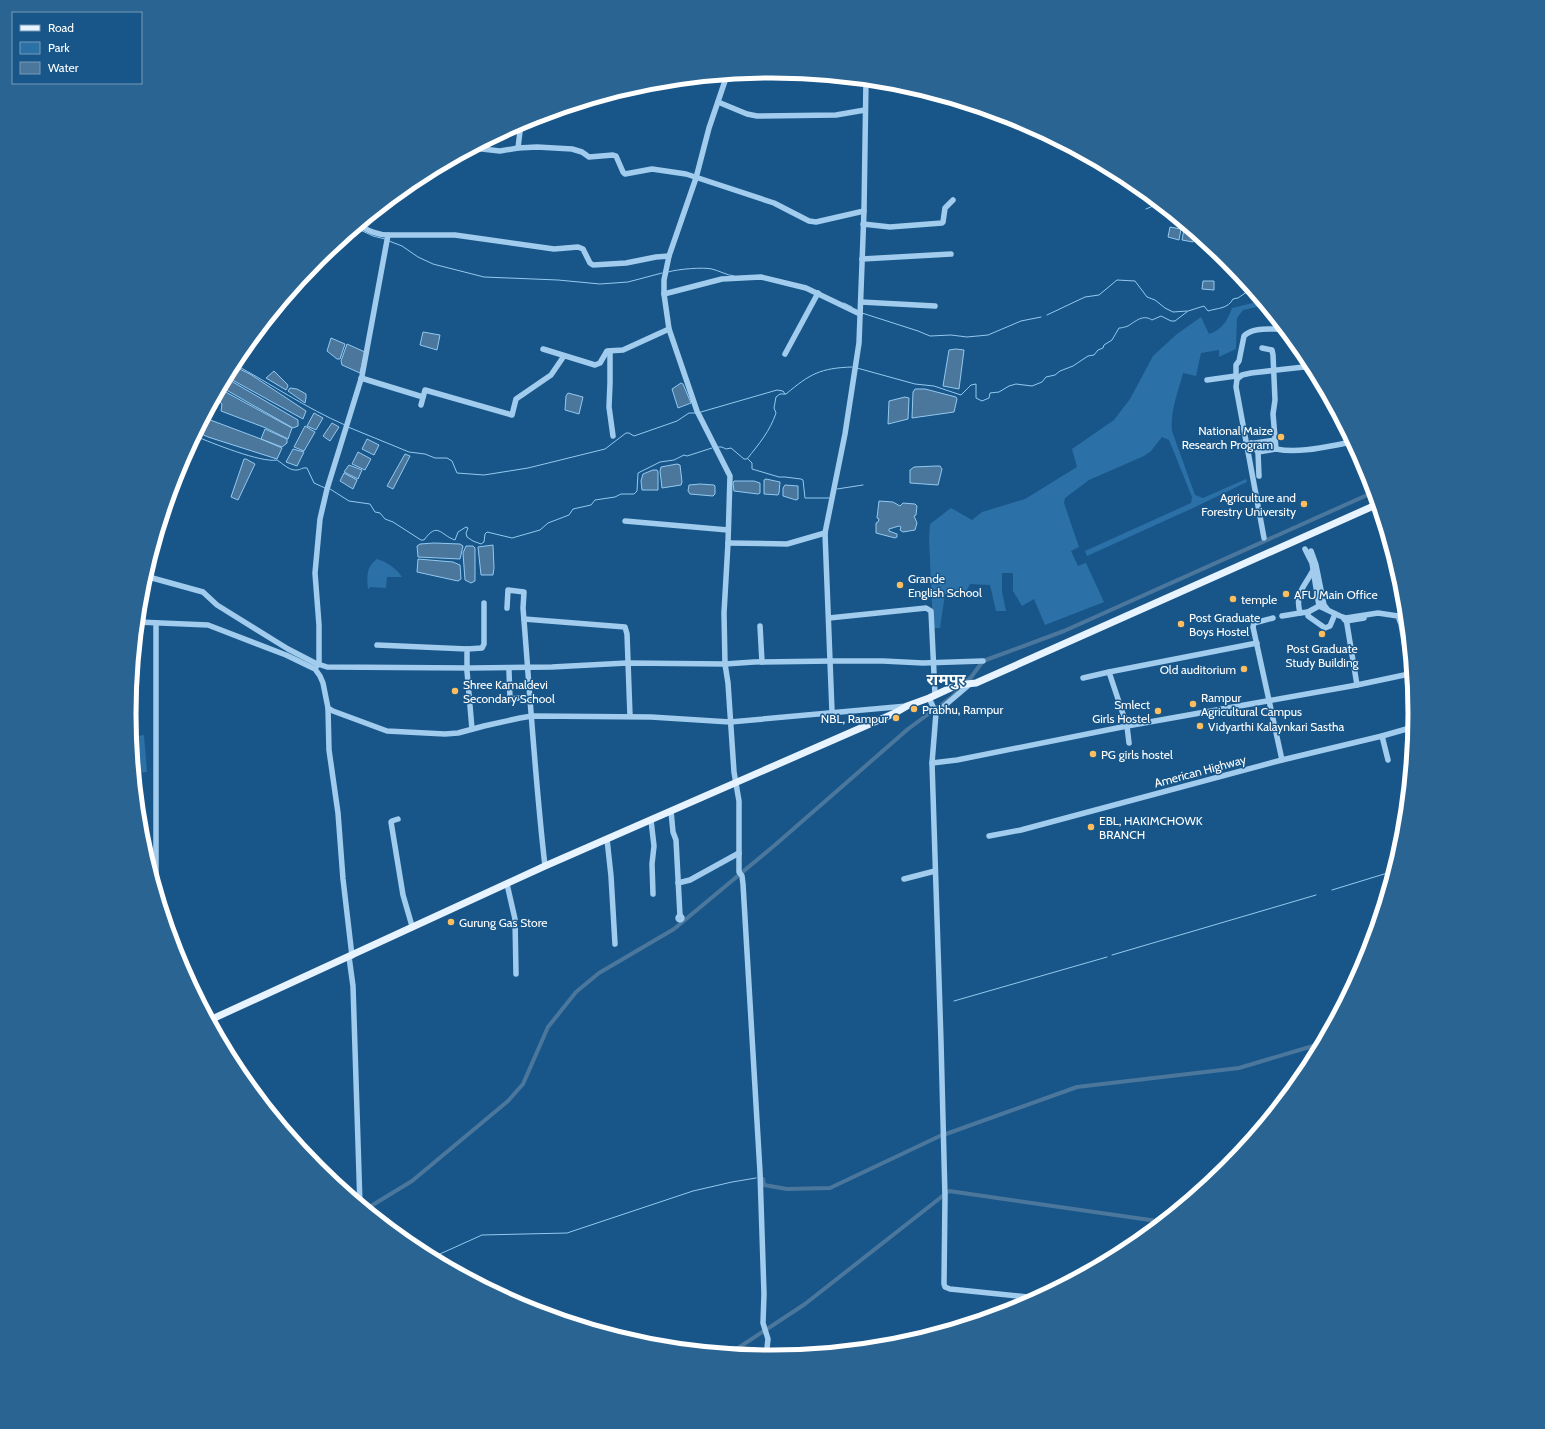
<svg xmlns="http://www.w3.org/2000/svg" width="1545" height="1429" font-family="Cabin,'Noto Sans Devanagari',sans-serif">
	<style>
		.green { fill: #2b70a7 }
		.water { fill: #4b779d; stroke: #93c9f0 }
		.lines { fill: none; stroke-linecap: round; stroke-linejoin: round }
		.stream { stroke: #93c9f0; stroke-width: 1 }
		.canal { stroke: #4b779d; stroke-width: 4 }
		.minor { stroke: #a1cced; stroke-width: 5.5 }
		.major { stroke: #e7f3ff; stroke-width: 7 }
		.poi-dot { fill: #ffbe5d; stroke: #185689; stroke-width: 1.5 }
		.labels { text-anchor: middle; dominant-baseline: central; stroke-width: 3; stroke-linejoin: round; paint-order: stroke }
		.poi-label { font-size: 12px; fill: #fff; stroke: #185689; text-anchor: start }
		.street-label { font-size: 12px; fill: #fff; stroke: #185689 }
		.district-label { font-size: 16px; font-weight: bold; fill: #fff; stroke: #185689 }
		.rim { fill: none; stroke: #fff; stroke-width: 5 }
	</style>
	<rect width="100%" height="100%" fill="#185689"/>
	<g class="green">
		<path d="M 1261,301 L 1265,305 L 1243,310 L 1237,318 L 1236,349 L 1219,357 L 1219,350 L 1201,353 L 1196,376 L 1183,373 C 1178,393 1170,411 1172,431 L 1195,495 L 1203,498 L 1246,479 L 1247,482 L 1193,508 L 1087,556 L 1085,551 L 1191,503 L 1192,497 L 1169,440 L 1162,437 L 1151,451 L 1144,456 L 1089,480 L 1065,498 L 1064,503 L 1079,547 L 1071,551 L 1078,566 L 1086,563 L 1104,602 L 1045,625 L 1034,599 L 1022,606 L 1013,591 L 1013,573 L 1002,573 L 1002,592 L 1006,611 L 996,611 L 990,585 L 970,584 L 965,594 L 945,594 L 940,628 L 933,628 L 929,538 L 930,524 L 951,508 L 972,520 L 982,512 L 1025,499 L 1077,467 L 1072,449 L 1114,420 L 1130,399 L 1153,356 L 1177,334 L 1201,317 L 1209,334 C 1223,329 1227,321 1232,308 Z"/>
		<path d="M 377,559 C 387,562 396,568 402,577 L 387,577 L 386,588 L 371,587 L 368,589 C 367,576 366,567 377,559 Z"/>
		<polygon points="144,735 147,772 135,773 131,737"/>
	</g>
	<g class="water">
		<polygon points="1170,227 1181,229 1179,240 1168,237"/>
		<polygon points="1184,229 1192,230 1195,233 1193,242 1182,240"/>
		<polygon points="1203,281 1214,281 1214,290 1202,289"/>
		<polygon points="423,332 440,335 437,350 420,345"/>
		<polygon points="331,338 345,344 340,359 337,359 327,351"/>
		<polygon points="347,344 365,352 360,373 342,365 341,361"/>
		<polygon points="956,349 964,350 959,389 943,386 949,350"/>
		<polygon points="233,366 250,374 306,411 303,419 227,377"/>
		<polygon points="274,371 287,384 288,386 286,390 266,378"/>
		<polygon points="226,378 298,420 298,426 293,428 221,387"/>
		<polygon points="681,383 683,384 691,403 678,408 672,389"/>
		<polygon points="290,388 297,389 306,394 306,398 305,403 288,391"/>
		<polygon points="220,389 292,428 288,439 266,428 221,411 222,404 215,398"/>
		<polygon points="915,389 925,389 956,397 957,399 954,412 912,418 913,392"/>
		<polygon points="568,393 583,397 579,414 565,410 566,396"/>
		<polygon points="905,397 909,398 908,419 888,424 889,401"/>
		<polygon points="314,413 323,418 316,430 307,426"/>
		<polygon points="205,418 261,439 265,429 287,439 287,443 282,447 261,439 282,448 277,459 208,437 197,432"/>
		<polygon points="332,423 339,427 330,441 323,436"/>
		<polygon points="305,426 315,432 304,451 294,447"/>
		<polygon points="367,439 379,445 374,455 362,449"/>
		<polygon points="293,449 304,452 297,466 286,462"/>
		<polygon points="358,452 371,459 365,470 352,464"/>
		<polygon points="405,454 410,456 393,489 387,486"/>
		<polygon points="244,459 246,459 255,464 238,500 231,497"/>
		<polygon points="677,464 680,465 682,482 681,485 662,488 660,471 661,467"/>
		<polygon points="349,465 362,470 358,479 344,472"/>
		<polygon points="936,466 940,466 942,469 938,485 910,483 910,470 914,467"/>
		<polygon points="653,470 657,470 658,472 658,490 642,490 641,481 643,474"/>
		<polygon points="344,473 357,480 353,489 340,481"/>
		<polygon points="766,479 780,482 779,493 778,495 764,494 764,480"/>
		<polygon points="734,481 754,481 760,483 760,493 758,494 734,491 733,483"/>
		<polygon points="700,484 714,485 715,486 715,494 713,496 690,494 688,491 689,485"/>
		<polygon points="785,485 798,486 798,499 796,500 783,496 783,488"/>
		<polygon points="879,501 893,502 900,506 903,503 915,504 917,506 916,515 914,516 917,523 915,530 903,532 900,530 901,527 899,526 889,529 889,531 897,534 897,537 895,538 876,533 876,523 878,522 879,519 877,518"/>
		<polygon points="434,543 460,544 463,546 460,559 418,557 417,546 420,544"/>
		<polygon points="493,545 494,568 493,575 481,575 478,547"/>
		<polygon points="466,546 473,546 475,548 475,581 471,583 465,580 463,553"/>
		<polygon points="418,559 453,562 460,565 461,579 458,581 417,572"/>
	</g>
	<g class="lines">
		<g class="stream">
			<polyline points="1146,209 1153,206 1154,199"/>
			<polyline points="356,228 373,236 385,239"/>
			<polyline points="389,241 402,246 418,257 433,264 484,277 558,280 600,284 628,282 662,273"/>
			<path d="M 668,272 C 678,269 703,267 712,269 C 720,271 726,275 734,276"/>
			<polyline points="844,303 852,307"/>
			<polyline points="862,313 918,331 930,336 951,335 967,337 988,335 1021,321 1041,317"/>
			<polyline points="1047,315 1085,297 1099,295 1117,280 1135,281 1147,297 1155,300 1165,308 1173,312 1187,311"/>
			<path d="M 234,364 C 271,384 306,408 345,425"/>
			<path d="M 857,368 L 915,384 L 934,386 L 961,395 L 971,385 L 976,384 L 976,398 L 982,401 L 989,398 L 990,393 L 999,392 L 1009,386 L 1016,384 L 1032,386 L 1042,382 L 1046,377 L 1055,375 L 1060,371 L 1073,366 L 1088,356 L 1094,355 L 1098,350 L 1103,348 L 1104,345 L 1112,340 L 1119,328 C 1122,328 1125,327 1128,326 C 1136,321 1143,314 1152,320 L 1161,316 L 1171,321 L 1175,321 L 1188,311 L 1204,306 L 1208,311 C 1217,308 1228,309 1233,299 L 1238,298 L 1251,289"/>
			<polyline points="701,412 777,390 783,391 785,394"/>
			<polyline points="348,427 409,452 425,454 435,458 447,458 452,461 457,473 484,475 528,468 605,449 626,433 629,433 634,436 677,421 689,413 696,413"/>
			<path d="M 195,436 C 212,443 261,463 277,460 C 283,464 290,471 297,470 C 301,470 302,467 307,468 L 314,483 L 325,488"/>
			<path d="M 718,447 L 722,447 L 726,449 L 731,448 L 744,459 L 747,459 C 759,444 770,431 776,413 L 774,408 L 776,397 L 780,394 L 786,394 C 810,374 820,368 852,367"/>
			<polyline points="748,459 752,463 752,469 779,477 785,477 801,479 803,480 805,498 829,498"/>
			<path d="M 330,489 L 349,501 L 370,504 L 375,512 L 380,513 L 385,519 L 393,522 L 421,540 L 424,540 C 438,521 440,535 455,540 L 458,532 L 466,527 L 468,528 L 466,533 L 467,537 L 473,541 L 481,544 L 484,542 L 485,534 L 487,532 L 512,538 L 540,530 L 548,523 L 569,515 L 573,509 L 591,505 L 595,500 L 615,497 L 621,494 L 634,494 L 637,491 L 638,473 L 660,462 L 674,460 L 684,455 L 687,456 L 712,448"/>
			<polyline points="837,489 863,485"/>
			<polyline points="1332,890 1394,871"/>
			<polyline points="1112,955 1316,895"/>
			<polyline points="954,1001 1107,957"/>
			<polyline points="431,1258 482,1235 567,1233 693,1191 732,1182 756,1178"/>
		</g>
		<g class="canal">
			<polyline points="946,1134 1077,1087 1239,1068 1323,1043"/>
			<polyline points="763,1179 764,1185 787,1189 830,1188 942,1135"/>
			<polyline points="366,1209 412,1181 508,1101 523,1084 548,1027 576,992 599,973 674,929 775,845 908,729 953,696 972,676 983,661 1064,631 1374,492"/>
			<polyline points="729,1354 805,1304 949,1191 1164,1222"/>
		</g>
		<g class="minor">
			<polyline points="727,75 709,128 696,178 669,256 664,280 664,294 669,329 697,411 730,476 728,543 724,613 725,664 728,683 734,772 739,801 739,872 742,876 743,884 760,1172 764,1294 763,1323 768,1339 766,1357"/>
			<polyline points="718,102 747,114 757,116 836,115 865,110"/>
			<polyline points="473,148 500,151 518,148 537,147 572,149 582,152 589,157 613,155 616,156 623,172 625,174 652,169 686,174 774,203 809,221 816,222 864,211"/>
			<polyline points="518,148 521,123"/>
			<polyline points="863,224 890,227 942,223 943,222 945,208 953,200"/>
			<polyline points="388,235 455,235 554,249 578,247 583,249 590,263 593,265 626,263 656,257 669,256"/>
			<polyline points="862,259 951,254"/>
			<polyline points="664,294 722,279 761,277 806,288 860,314"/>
			<polyline points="861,302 935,306"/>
			<path d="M 1262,348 L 1272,350 L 1273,355 L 1275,400 L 1273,414 L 1276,449 C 1300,454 1329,446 1353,442"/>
			<polyline points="543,349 595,365 600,363 607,351 623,350 669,329"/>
			<polyline points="610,351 610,383 609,407 613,436"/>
			<polyline points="1303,352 1305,367"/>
			<polyline points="785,354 818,293"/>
			<path d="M 1236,376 L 1236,365 L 1239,361 L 1244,336 C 1254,326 1272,330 1285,329"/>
			<polyline points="361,378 423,397"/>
			<polyline points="1207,380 1236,376 1237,379"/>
			<polyline points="421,405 425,390 512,415 516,399 551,375 564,356"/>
			<polyline points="1251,443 1258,452 1259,476"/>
			<polyline points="1248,444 1275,440"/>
			<polyline points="1258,452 1276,449"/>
			<polyline points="625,521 728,530"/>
			<polyline points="1264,538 1236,387 1237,379 1242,375 1251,373 1313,366"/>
			<polyline points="728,543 787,544 825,533"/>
			<polyline points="1305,549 1312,563 1319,606 1340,616 1346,618 1378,613 1398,616 1401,624 1414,699"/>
			<polyline points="1311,551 1316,565 1324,605 1327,609"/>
			<path d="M 1312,572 C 1303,589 1295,593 1300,613 L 1308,612 L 1319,606"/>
			<polyline points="145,576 203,592 217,605 288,649 315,663 327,667 471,668 552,667 627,663 725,664 754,662 832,661 883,661 923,663 983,661"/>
			<path d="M 507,608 L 508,590 L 524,592 L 523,608 C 530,694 535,780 545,866"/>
			<polyline points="1308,612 1308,616 1325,628 1330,626 1335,614"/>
			<polyline points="1282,616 1300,613"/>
			<polyline points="829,618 926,608 931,611 935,695"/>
			<polyline points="1273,618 1254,623 1253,627 1282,760"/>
			<polyline points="1346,618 1357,685"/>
			<polyline points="524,619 625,627 627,634 630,716"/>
			<polyline points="1344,619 1346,621 1364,618"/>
			<polyline points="138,622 208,625 286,655 315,669 320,676 323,683 328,708 333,711 387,731 445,734 458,733 484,726 520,718 532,716 651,717 730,722 907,706"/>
			<polyline points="760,626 762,662"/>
			<polyline points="377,645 467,649 467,671 472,729"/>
			<polyline points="467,649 482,648 484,644 484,603"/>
			<path d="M 317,666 L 319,662 L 319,625 L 315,573 L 320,519 L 327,489 L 362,376 L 388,235 C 380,235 365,231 360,224"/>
			<polyline points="509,671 510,699 530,697"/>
			<polyline points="1109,672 1127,726 1129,743"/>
			<polyline points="1083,678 1109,672 1257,643"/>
			<polyline points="929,698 936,713 932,763 941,1042 945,1197 944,1284 945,1287 950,1289 1038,1298"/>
			<polyline points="328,708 329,750 338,813 343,879 352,956"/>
			<polyline points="832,712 825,533 845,434 859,343 864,211 866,80"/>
			<polyline points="936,713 970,684"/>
			<polyline points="1382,736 1388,760"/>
			<polyline points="932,763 957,760 1127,726 1357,685 1409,674"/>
			<polyline points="671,811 673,832 676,840 680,916"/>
			<polyline points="398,819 392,821 391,822 403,895 412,926"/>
			<polyline points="651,820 654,846 652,864 653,894"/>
			<polyline points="989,836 1021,830 1282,760 1382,736 1410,728 1415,725"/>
			<polyline points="607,839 611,876 615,944"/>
			<polyline points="904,879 935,871"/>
			<polyline points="678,883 690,880 739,853"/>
			<polyline points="507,884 515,919 516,974"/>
			<polyline points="156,887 156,623"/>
			<circle cx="680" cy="918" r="2"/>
			<polyline points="349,957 353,986 360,1205"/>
		</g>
		<polyline class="major" points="210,1020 545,866 895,713 907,706 929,698 957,685 976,683 1378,504"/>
	</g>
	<g class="poi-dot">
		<circle cx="1281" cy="437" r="4"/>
		<circle cx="1304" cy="504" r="4"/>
		<circle cx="900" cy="585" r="4"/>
		<circle cx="1286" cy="594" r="4"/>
		<circle cx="1233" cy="599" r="4"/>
		<circle cx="1181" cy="624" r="4"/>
		<circle cx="1322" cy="634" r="4"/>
		<circle cx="1244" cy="669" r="4"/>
		<circle cx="455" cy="691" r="4"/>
		<circle cx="1193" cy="704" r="4"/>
		<circle cx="914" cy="709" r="4"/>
		<circle cx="1158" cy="711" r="4"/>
		<circle cx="896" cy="718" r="4"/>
		<circle cx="1200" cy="726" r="4"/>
		<circle cx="1093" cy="754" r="4"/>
		<circle cx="1091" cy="827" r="4"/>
		<circle cx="451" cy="922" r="4"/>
	</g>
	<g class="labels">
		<g class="poi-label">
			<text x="1273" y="430" text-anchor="end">National Maize<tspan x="1273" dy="14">Research Program</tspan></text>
			<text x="1296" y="497" text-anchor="end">Agriculture and<tspan x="1296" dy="14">Forestry University</tspan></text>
			<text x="908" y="578">Grande<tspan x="908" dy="14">English School</tspan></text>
			<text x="1294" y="594">AFU Main Office</text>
			<text x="1241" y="599">temple</text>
			<text x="1189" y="617">Post Graduate<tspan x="1189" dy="14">Boys Hostel</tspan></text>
			<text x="1322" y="648" text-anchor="middle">Post Graduate<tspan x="1322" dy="14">Study Building</tspan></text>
			<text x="1236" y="669" text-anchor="end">Old auditorium</text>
			<text x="463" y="684">Shree Kamaldevi<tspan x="463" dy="14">Secondary School</tspan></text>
			<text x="1201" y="697">Rampur<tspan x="1201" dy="14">Agricultural Campus</tspan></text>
			<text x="1150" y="704" text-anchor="end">Smlect<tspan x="1150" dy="14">Girls Hostel</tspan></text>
			<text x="922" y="709">Prabhu, Rampur</text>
			<text x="888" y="718" text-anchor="end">NBL, Rampur</text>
			<text x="1208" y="726">Vidyarthi Kalaynkari Sastha</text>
			<text x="1101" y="754">PG girls hostel</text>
			<text x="1099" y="820">EBL, HAKIMCHOWK<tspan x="1099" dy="14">BRANCH</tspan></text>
			<text x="459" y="922">Gurung Gas Store</text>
		</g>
		<g class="street-label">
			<text transform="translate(1200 771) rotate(-15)">American Highway</text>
		</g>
		<g class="district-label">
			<text x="946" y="679">रामपुर</text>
		</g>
	</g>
	<path d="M0 0H1545V1429H0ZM136 714a636 636 0 1 1 1272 0a636 636 0 1 1-1272 0Z" fill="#2a6492" fill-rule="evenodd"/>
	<path class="rim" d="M136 714a636 636 0 1 1 1272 0a636 636 0 1 1-1272 0Z"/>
	<rect x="12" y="12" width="130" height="72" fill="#185689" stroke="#749ab8"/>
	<rect x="20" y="25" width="20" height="6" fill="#e7f3ff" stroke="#749ab8"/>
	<text x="48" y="32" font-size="12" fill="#ffffff">Road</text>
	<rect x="20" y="42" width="20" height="12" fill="#2b70a7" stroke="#749ab8"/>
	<text x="48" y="52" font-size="12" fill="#ffffff">Park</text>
	<rect x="20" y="62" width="20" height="12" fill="#4b779d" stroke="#749ab8"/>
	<text x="48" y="72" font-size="12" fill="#ffffff">Water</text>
</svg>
